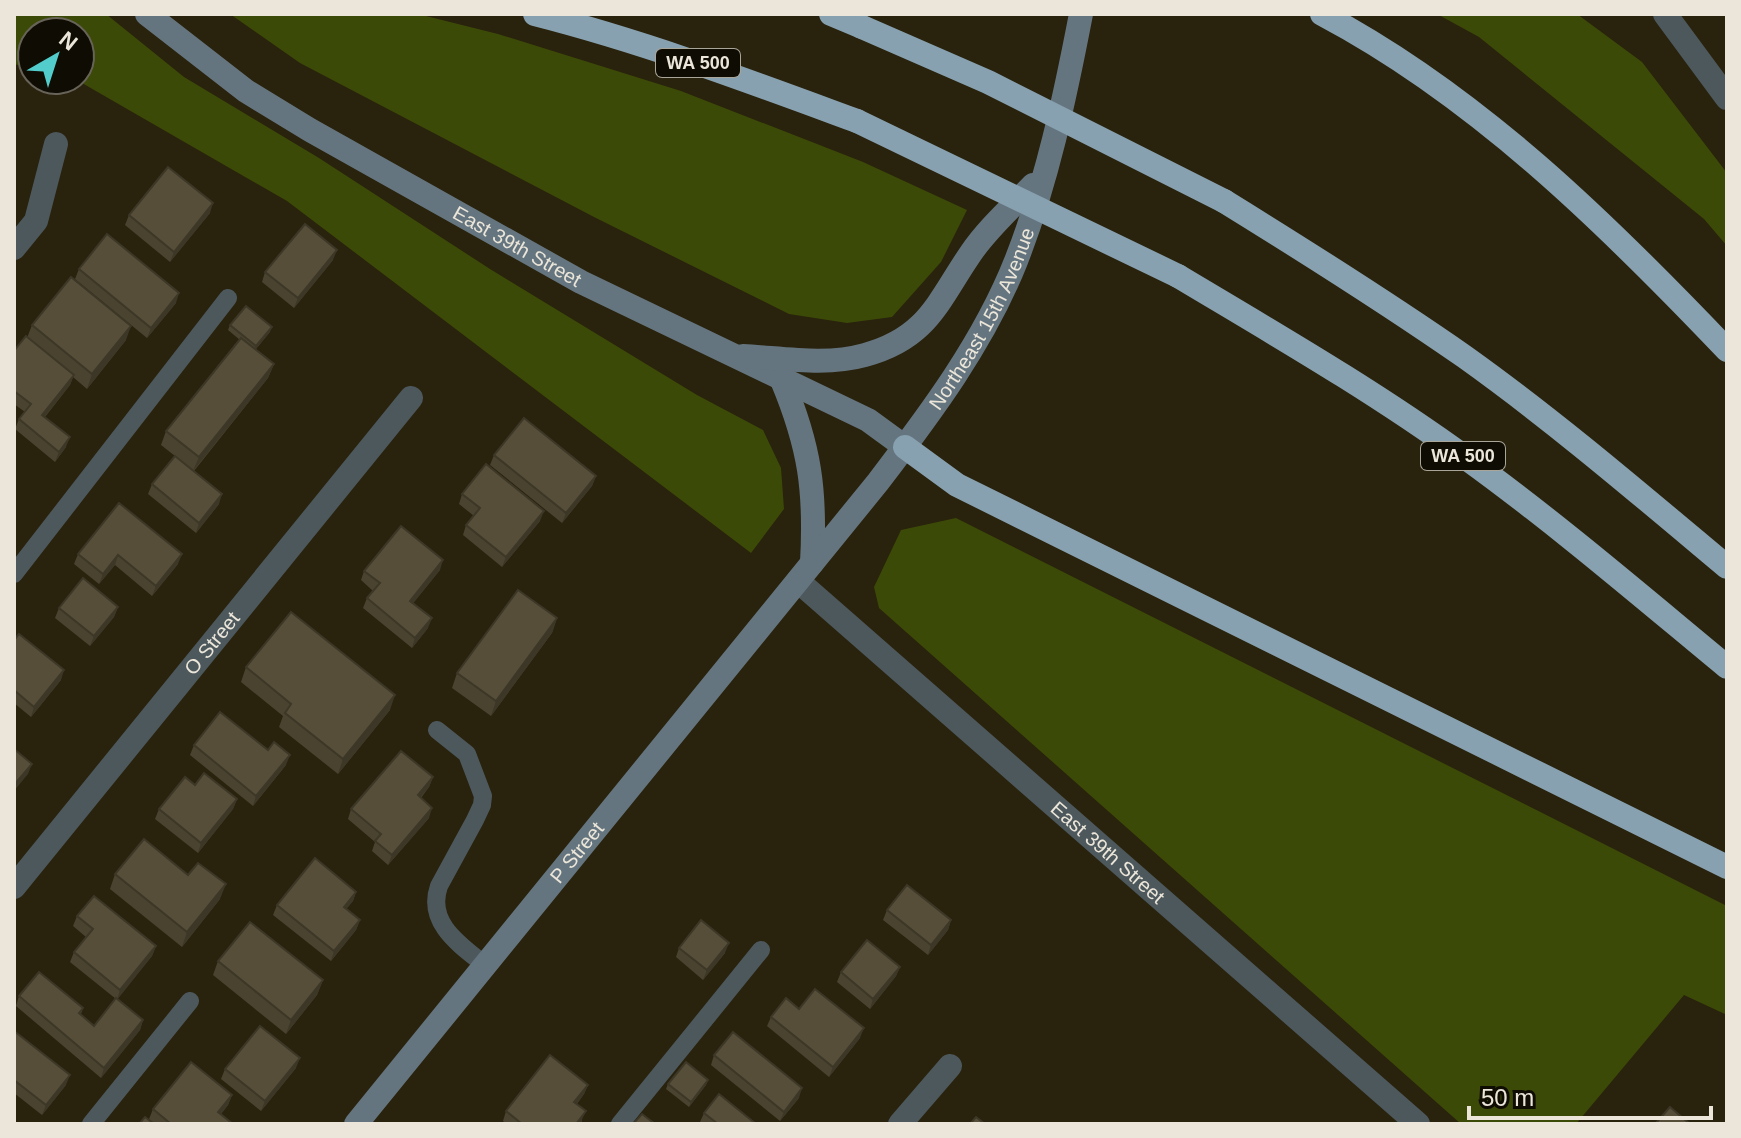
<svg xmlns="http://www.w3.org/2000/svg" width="1741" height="1138" font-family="Arial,sans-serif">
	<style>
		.green { fill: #3c4a07 }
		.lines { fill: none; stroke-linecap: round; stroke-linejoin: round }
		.lane { stroke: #4d585d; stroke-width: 18 }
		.street { stroke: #4d585d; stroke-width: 24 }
		.secondary { stroke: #65757f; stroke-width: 24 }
		.highway { stroke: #87a1b0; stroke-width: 24 }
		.highway-bridge { stroke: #87a1b0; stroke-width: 24 }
		.wall { fill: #4a4330 }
		.shaded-wall { fill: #3c3727 }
		.building { fill: #564e38; stroke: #3c3727; stroke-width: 2 }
		.labels { text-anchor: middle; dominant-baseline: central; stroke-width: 8; stroke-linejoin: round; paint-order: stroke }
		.shield { fill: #0f0c04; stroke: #a9a599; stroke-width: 2 }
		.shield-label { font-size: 18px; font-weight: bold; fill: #ebe6d9 }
		.street-label { font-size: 20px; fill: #ebe6d9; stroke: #0f0c04 }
	</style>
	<rect width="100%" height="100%" fill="#29220d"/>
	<g class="green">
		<polygon points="14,14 106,14 184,77 319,158 490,269 697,395 763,430 781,468 784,509 751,553 287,201 82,83 70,80 80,80 80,32 32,32 32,69 14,64"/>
		<polygon points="230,14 418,14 498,34 681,91 863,162 967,210 941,262 892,317 847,323 789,314 594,217 300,63"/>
		<polygon points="1437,14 1577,14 1642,62 1727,173 1727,246 1704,219 1479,37"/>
		<polygon points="956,518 1727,906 1727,1015 1684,995 1576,1124 1461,1124 879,608 874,587 901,530"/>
	</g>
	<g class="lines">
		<g class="lane">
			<polyline points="14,574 228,298"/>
			<path d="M 437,730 L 467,754 L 483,796 L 482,805 L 475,820 L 439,886 C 426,923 460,945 485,965"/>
			<polyline points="91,1124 190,1001"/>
			<polyline points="620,1124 761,950"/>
		</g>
		<g class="street">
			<polyline points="1665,14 1727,98"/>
			<polyline points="14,248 36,221 56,144"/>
			<path id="s1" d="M 798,581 L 1418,1124"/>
			<path id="s2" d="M 14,887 L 411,398"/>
			<polyline points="900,1124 950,1066"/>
		</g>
		<g class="secondary">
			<path id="s3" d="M 147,14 L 246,91 L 310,130 L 581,282 L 868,420 L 905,447"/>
			<path d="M 743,356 C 782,358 826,366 865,355 C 928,338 938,301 971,253 C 988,228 1012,207 1033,185"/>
			<path d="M 782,380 C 810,447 816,491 812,563"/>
			<path id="s4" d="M 356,1124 L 878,482 C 930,414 984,342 1016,261 C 1047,182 1065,97 1081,14"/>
		</g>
		<g class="highway">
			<path d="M 535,14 C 645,42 751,82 857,121"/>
			<polyline points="831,14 862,27"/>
			<path d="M 1322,14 C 1477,96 1607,224 1727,350"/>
			<path d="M 1224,201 C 1305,251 1386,302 1465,357 C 1556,422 1641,495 1727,567"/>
			<path d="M 1178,276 C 1275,334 1374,391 1466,458 C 1556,523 1641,596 1727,667"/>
			<polyline points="905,447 957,485 1727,867"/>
		</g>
		<g class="highway-bridge">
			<polyline points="862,27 988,82 1224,201"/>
			<polyline points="857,121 1178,276"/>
		</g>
	</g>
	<g class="wall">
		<polygon points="210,213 170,262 125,225 129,215"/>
		<polygon points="333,260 294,308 262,282 265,272"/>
		<polygon points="79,269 176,303 147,338 75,279"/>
		<polygon points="32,325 126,340 87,389 73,377 70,385 45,417 66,447 55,462 15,429 19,419 25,412 14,404 14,351 27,338"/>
		<polygon points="230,325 270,332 256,349 274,364 268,378 194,471 219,504 196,533 148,494 152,484 175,456 161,445 166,431 240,340 228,330"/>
		<polygon points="494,455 596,476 592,486 562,523 490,465"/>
		<polygon points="462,494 540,521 502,567 463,535 466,525 474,516 459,504"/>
		<polygon points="119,503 178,564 152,596 115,565 99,584 74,564 78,554"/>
		<polygon points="440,570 413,603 428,628 412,648 363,608 367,598 373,591 361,580 364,571"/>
		<polygon points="118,607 114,617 90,646 55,618 59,608"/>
		<polygon points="557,618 552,633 491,716 452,688 457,673"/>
		<polygon points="14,640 61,680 31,717 14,703"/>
		<polygon points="246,667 390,710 338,774 279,727 283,716 241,682"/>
		<polygon points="194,745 268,750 286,765 253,806 190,755"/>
		<polygon points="433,777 429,787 421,798 429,818 388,865 372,851 375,842 348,819 351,809"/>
		<polygon points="195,785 237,799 233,809 198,853 155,819 159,809"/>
		<polygon points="115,874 188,875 220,899 182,947 110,889"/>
		<polygon points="356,892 353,901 346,909 360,920 356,930 331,961 273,915 277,905"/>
		<polygon points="887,910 951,920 948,930 928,955 883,920"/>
		<polygon points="77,916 156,946 152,956 117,999 143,1020 140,1030 101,1078 16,1006 19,996 83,1008 81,1014 94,1026 116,999 70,962 74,952 86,937 73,926"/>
		<polygon points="679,948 725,953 703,980 676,957"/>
		<polygon points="218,961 323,980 317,995 286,1034 213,975"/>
		<polygon points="900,967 896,976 870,1009 837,982 841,972"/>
		<polygon points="799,1009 860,1038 829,1077 767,1026 771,1017"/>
		<polygon points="14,1031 66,1085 42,1115 14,1093"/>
		<polygon points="714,1055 799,1098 780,1121 711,1065"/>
		<polygon points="296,1068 261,1111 221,1079 225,1069"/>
		<polygon points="708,1080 706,1085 689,1107 666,1089 668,1084"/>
		<polygon points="588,1085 584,1094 577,1104 582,1121 580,1124 506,1124 503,1121 506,1111"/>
		<polygon points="232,1095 228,1105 221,1114 233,1124 155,1124 149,1119 153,1109"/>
		<polygon points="704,1113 756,1124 702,1124 700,1122"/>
	</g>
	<g class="shaded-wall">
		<polygon points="213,203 210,213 170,262 174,252"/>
		<polygon points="337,250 333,260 294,308 298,298"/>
		<polygon points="179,293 176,303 147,338 151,328"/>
		<polygon points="131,326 126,340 87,389 92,374"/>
		<polygon points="272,327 270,332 254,351 256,346"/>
		<polygon points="274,364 268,378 193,471 199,457"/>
		<polygon points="74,375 70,385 38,425 42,415"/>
		<polygon points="70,437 66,447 55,462 59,452"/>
		<polygon points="596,476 592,486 562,523 566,513"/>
		<polygon points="222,494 219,504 196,533 199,523"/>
		<polygon points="544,511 540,521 502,567 506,557"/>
		<polygon points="182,554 178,564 152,596 156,586"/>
		<polygon points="118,555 115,565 99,584 103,574"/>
		<polygon points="443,560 440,570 407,611 410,601"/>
		<polygon points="118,607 114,617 90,646 94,636"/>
		<polygon points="432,618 428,628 412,648 415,638"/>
		<polygon points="557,618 552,633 491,716 496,701"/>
		<polygon points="64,670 61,680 31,717 34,707"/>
		<polygon points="395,695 390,710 338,774 343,759"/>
		<polygon points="290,755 286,765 253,806 256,796"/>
		<polygon points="32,764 28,774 14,791 14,785"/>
		<polygon points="433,777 429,787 414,805 418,795"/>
		<polygon points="237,799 233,809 198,853 201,843"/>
		<polygon points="432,808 429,818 388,865 392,855"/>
		<polygon points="226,884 220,899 182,947 187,932"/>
		<polygon points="356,892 353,901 340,917 344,907"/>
		<polygon points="360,920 356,930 331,961 334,951"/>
		<polygon points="951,920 948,930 928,955 931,945"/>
		<polygon points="729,943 725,953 703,980 707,970"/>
		<polygon points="156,946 152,956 117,1000 120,990"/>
		<polygon points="900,967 896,976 870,1009 873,999"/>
		<polygon points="323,980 317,995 286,1034 291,1020"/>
		<polygon points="143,1020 140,1030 101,1078 104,1068"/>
		<polygon points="864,1028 860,1038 829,1077 833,1067"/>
		<polygon points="300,1058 296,1068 261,1111 265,1101"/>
		<polygon points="70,1075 66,1085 42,1115 46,1105"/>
		<polygon points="708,1080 706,1085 689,1107 691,1102"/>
		<polygon points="588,1085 584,1094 571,1112 574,1102"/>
		<polygon points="802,1088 799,1098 780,1121 784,1112"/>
		<polygon points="232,1095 228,1105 215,1122 218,1112"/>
		<polygon points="586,1111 580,1124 576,1124"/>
	</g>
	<g class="building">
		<polygon points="168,167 213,203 174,252 129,215"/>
		<polygon points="305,224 337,250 298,298 265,272"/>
		<polygon points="107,234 179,293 151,328 79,269"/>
		<polygon points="71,277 131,326 92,374 32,325"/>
		<polygon points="246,306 272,327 256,346 230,325"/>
		<polygon points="26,336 74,375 42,415 70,437 59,452 19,419 31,404 14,391 14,351"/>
		<polygon points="241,338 274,364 199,457 166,431"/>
		<polygon points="524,418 596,476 566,513 494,455"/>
		<polygon points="175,456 222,494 199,523 152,484"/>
		<polygon points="486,464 544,511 506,557 466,525 480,508 462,494"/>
		<polygon points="119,503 182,554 156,586 118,555 103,574 78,554"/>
		<polygon points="401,526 443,560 410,601 432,618 415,638 367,598 380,583 364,571"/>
		<polygon points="83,578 118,607 94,636 59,608"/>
		<polygon points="518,590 557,618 496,701 457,673"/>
		<polygon points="291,612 395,695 343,759 285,713 291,704 246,667"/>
		<polygon points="19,634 64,670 34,707 14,690 14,640"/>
		<polygon points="220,712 268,750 274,742 290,755 256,796 194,745"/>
		<polygon points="14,749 32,764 14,785"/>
		<polygon points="401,751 433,777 418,795 432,808 392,855 375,841 381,834 351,809"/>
		<polygon points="204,773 237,799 201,843 159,809 185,777 195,785"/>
		<polygon points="144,839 188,875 198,863 226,884 187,932 115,874"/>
		<polygon points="315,858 356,892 344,907 360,920 334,951 277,905"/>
		<polygon points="907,885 951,920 931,945 887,910"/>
		<polygon points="94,896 156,946 120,990 74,952 93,929 77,916"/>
		<polygon points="701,920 729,943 707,970 679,948"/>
		<polygon points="250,922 323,980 291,1020 218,961"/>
		<polygon points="867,940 900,967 873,999 841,972"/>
		<polygon points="39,972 83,1008 79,1013 94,1026 116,998 143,1020 104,1068 19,996"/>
		<polygon points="815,989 864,1028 833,1067 771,1017 786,998 799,1009"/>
		<polygon points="260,1026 300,1058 265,1101 225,1069"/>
		<polygon points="14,1031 70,1075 46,1105 14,1080"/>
		<polygon points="733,1032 802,1088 784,1112 714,1055"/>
		<polygon points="550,1055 588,1085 574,1102 586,1111 576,1124 522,1124 506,1111"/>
		<polygon points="191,1062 232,1095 218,1112 233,1124 171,1124 153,1109"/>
		<polygon points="686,1062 708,1080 691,1102 668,1084"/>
		<polygon points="719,1094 756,1124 718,1124 704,1113"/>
		<polygon points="1670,1107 1690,1124 1655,1124"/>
		<polygon points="642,1114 655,1124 633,1124"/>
		<polygon points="145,1117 154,1124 139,1124"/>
		<polygon points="976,1117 985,1124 970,1124"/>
	</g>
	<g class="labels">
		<g class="shield">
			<rect x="656" y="49" width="84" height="28" rx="6"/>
			<rect x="1421" y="442" width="84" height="28" rx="6"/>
		</g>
		<g class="shield-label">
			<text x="698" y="63">WA 500</text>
			<text x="1463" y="456">WA 500</text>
		</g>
		<g class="street-label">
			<text stroke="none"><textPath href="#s3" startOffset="438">East 39th Street</textPath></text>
			<text stroke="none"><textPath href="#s4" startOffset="1022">Northeast 15th Avenue</textPath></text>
			<text stroke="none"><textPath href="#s2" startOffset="314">O Street</textPath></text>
			<text stroke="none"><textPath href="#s4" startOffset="350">P Street</textPath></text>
			<text stroke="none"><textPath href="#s1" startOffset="412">East 39th Street</textPath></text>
		</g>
	</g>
	<rect width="1741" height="1138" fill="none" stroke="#ebe6d9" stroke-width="32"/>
	<g transform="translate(56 56) rotate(39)"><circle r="38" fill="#0f0c04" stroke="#676359" stroke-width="2"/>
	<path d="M0-6L14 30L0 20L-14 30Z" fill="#52cdcc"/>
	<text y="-12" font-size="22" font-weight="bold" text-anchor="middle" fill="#ebe6d9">N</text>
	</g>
	<path d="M1469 1106v12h242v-12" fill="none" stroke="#ebe6d9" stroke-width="4"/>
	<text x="1481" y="1106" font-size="24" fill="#ebe6d9" stroke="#0f0c04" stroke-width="6" paint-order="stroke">50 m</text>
</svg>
